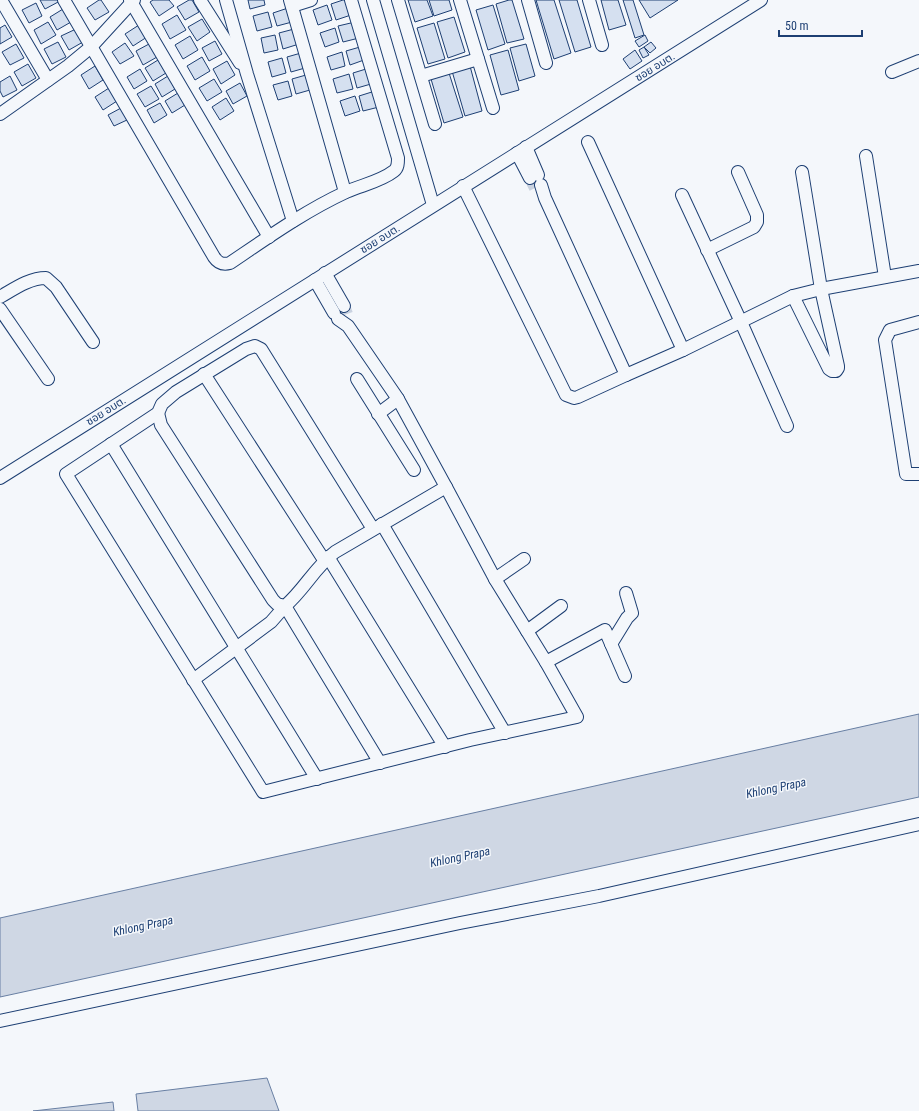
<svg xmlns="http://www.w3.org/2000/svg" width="919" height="1111" font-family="'Roboto Condensed','Noto Sans Thai',sans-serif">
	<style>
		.water { fill: #cfd7e4; stroke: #687fa3 }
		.building { fill: #d5e0f0; stroke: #1d3f73 }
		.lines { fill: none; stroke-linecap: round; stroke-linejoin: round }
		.minor-tunnel { stroke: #c9d2e0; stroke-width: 12; stroke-dasharray: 12 6; stroke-linecap: butt }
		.minor-casing { stroke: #1d3f73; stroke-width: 14 }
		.minor { stroke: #f4f7fb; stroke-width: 12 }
		.labels { text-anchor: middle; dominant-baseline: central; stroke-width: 3; stroke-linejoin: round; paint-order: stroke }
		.street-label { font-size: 11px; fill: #1d3f73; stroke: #f4f7fb }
		.water-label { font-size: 12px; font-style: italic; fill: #1d3f73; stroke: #f4f7fb }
	</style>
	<rect width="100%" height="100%" fill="#f4f7fb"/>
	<g class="water">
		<polygon points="919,714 919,797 0,997 0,918"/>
		<polygon points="267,1078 279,1111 138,1111 136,1094"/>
		<polygon points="113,1102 114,1111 33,1111"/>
	</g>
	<g class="building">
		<polygon points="40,0 59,0 60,1 45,9"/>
		<polygon points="99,0 101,0 109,12 95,20 87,8"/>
		<polygon points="153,0 169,0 174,6 159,16 150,2"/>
		<polygon points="189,0 192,0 199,12 185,20 177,7"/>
		<polygon points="248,0 264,0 265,5 250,9"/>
		<polygon points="343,0 347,0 351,15 336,20 331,4"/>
		<polygon points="408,0 427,0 433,16 415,22"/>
		<polygon points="429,0 449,0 452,10 434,16"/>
		<polygon points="509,0 512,0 524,39 507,43 496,4"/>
		<polygon points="536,0 554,0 571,53 554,59"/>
		<polygon points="559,0 577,0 591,47 575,52"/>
		<polygon points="601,0 618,0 626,25 609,30"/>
		<polygon points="623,0 633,0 644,35 635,38"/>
		<polygon points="639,0 678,0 650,18"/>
		<polygon points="36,3 42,16 29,23 22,10"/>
		<polygon points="327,5 332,20 318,25 313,10"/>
		<polygon points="493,5 505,44 488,50 476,10"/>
		<polygon points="288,8 292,22 277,26 273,13"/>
		<polygon points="63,9 71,22 57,30 50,17"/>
		<polygon points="268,12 272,27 257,31 253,16"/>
		<polygon points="177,15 186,30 170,39 162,24"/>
		<polygon points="454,17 465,52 448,58 437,22"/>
		<polygon points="202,19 210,32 197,41 188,27"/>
		<polygon points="48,22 56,35 41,44 34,30"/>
		<polygon points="355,22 359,38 343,42 338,26"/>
		<polygon points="434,23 445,59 428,64 417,28"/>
		<polygon points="5,25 12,37 0,44 0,28"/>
		<polygon points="139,25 147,37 133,46 125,34"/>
		<polygon points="335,28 339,42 325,47 320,33"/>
		<polygon points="76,29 83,42 69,50 61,36"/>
		<polygon points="294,29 299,44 283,49 279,33"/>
		<polygon points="275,35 278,50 264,53 261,38"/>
		<polygon points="645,35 648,41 639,47 635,41"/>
		<polygon points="190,36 198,50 183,59 175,45"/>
		<polygon points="215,41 222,54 209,61 202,48"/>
		<polygon points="58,42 66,57 52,64 44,49"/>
		<polygon points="651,42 656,48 650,53 644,47"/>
		<polygon points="125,43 134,56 120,64 112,52"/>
		<polygon points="16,44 24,58 10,65 2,52"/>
		<polygon points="149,44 157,57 143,65 136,51"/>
		<polygon points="526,44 535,76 519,81 510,48"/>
		<polygon points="360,47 364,60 350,65 346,51"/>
		<polygon points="644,47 649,55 643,58 639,50"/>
		<polygon points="508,50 519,90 501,95 490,55"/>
		<polygon points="635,50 642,61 630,69 623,59"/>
		<polygon points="342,52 345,66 331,70 327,57"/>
		<polygon points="301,53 305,68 291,72 287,57"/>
		<polygon points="202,57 210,71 195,80 187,66"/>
		<polygon points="282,58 286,73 272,77 268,62"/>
		<polygon points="158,60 166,73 153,81 145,68"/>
		<polygon points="227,61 235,75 221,84 213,69"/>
		<polygon points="28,64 36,78 22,86 14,72"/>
		<polygon points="95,66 103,80 89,89 81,75"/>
		<polygon points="470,66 482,111 465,116 452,71"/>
		<polygon points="140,69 147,81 134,89 127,77"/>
		<polygon points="366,69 371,84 357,88 353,73"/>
		<polygon points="449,73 463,117 444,123 431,79"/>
		<polygon points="349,74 353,89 337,93 333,79"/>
		<polygon points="306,75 310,90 296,94 292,79"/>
		<polygon points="10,76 17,90 3,97 0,91 0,82"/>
		<polygon points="168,76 175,89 162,97 155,84"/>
		<polygon points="214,79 222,92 207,101 199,88"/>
		<polygon points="288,81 292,96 278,100 273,85"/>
		<polygon points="240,83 247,96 233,104 226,91"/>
		<polygon points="151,86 159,99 145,107 137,94"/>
		<polygon points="109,88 117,101 103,110 95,97"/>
		<polygon points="375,91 379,107 363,111 359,96"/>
		<polygon points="178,93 185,105 172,113 165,101"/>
		<polygon points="355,96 360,111 345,116 340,101"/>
		<polygon points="226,98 234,111 220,120 212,107"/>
		<polygon points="160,103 167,115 154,123 147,110"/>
		<polygon points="121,108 127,120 114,126 108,115"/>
	</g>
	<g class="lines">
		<g class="minor-tunnel">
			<polyline points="530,178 535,188"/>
			<polyline points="344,306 347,314"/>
		</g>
		<defs>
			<g id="minor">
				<polyline points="1,0 48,80"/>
				<path d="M 64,0 L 214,257 C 218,263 222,265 230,263 C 267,238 305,211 346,192 C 361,185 380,182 394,171 C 398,168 398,163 398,158 L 351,0"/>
				<polyline points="130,0 269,237"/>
				<polyline points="200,0 240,63"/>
				<polyline points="226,0 247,74 293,221"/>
				<polyline points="290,0 345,192"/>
				<polyline points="373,0 433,205"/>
				<polyline points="398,0 435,124"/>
				<polyline points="460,0 493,108"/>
				<polyline points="528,0 546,63"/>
				<polyline points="589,0 602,45"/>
				<polyline points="292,6 311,0"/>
				<polyline points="892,72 919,61"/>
				<polyline points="421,76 478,59"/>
				<polyline points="0,114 68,66 91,47 134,0"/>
				<polyline points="588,142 683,350"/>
				<polyline points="526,147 538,175"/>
				<polyline points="517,153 530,178"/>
				<polyline points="866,156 885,277"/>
				<polyline points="541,185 545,198 626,375 683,350 793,296 821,289 919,271"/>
				<polyline points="463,186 566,395 574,398 578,397 626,375"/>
				<polyline points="682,195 741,322 787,426"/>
				<polyline points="707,250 754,227 757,222 757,215 738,172"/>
				<polyline points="325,273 344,306"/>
				<polyline points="315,280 334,313"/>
				<polyline points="793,296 829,369 832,371 836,371 838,368 838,366 821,289 802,172"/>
				<path d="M 0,297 C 14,289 29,278 46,278 L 56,287 L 93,342"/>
				<polyline points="0,309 48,379"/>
				<polyline points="919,322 890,330 885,340 906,474 919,474"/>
				<polyline points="204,374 324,560"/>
				<polyline points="357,379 414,470"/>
				<path d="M 158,413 L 161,425 L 273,600 L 277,604 L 285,606 C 304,590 315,567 335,552 L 446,487 L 398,399 L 348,326 L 338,319"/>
				<polyline points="378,414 398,399"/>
				<polyline points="111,444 317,779"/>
				<polyline points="0,478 761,0"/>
				<polyline points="446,487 495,579 546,662 605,630 625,676"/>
				<polyline points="382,524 505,733"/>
				<polyline points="373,529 261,349 255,346 246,349 176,392 162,404 158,413 66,474 263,792 470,740 577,717 546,662"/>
				<polyline points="328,557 445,747"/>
				<polyline points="495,579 524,559"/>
				<polyline points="527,631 561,606"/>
				<polyline points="611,644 627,618 632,613 626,593"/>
				<polyline points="193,680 271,622 285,606 380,763"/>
				<polyline points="0,1021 460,923 599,896 919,824"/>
			</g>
		</defs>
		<use href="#minor" class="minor-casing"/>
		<use href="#minor" class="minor"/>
	</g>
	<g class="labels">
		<g class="street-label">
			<text transform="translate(655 67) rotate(-32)">ซอย อบต.</text>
			<text transform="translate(380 239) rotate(-32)">ซอย อบต.</text>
			<text transform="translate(106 411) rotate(-32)">ซอย อบต.</text>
		</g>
		<g class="water-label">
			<text transform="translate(776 788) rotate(-12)">Khlong Prapa</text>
			<text transform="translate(460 857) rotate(-12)">Khlong Prapa</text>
			<text transform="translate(143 926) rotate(-12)">Khlong Prapa</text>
		</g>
	</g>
	<path d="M779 30v6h83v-6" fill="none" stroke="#1d3f73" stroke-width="2"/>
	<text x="785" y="30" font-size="12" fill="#1d3f73" stroke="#f4f7fb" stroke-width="3" paint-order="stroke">50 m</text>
</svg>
